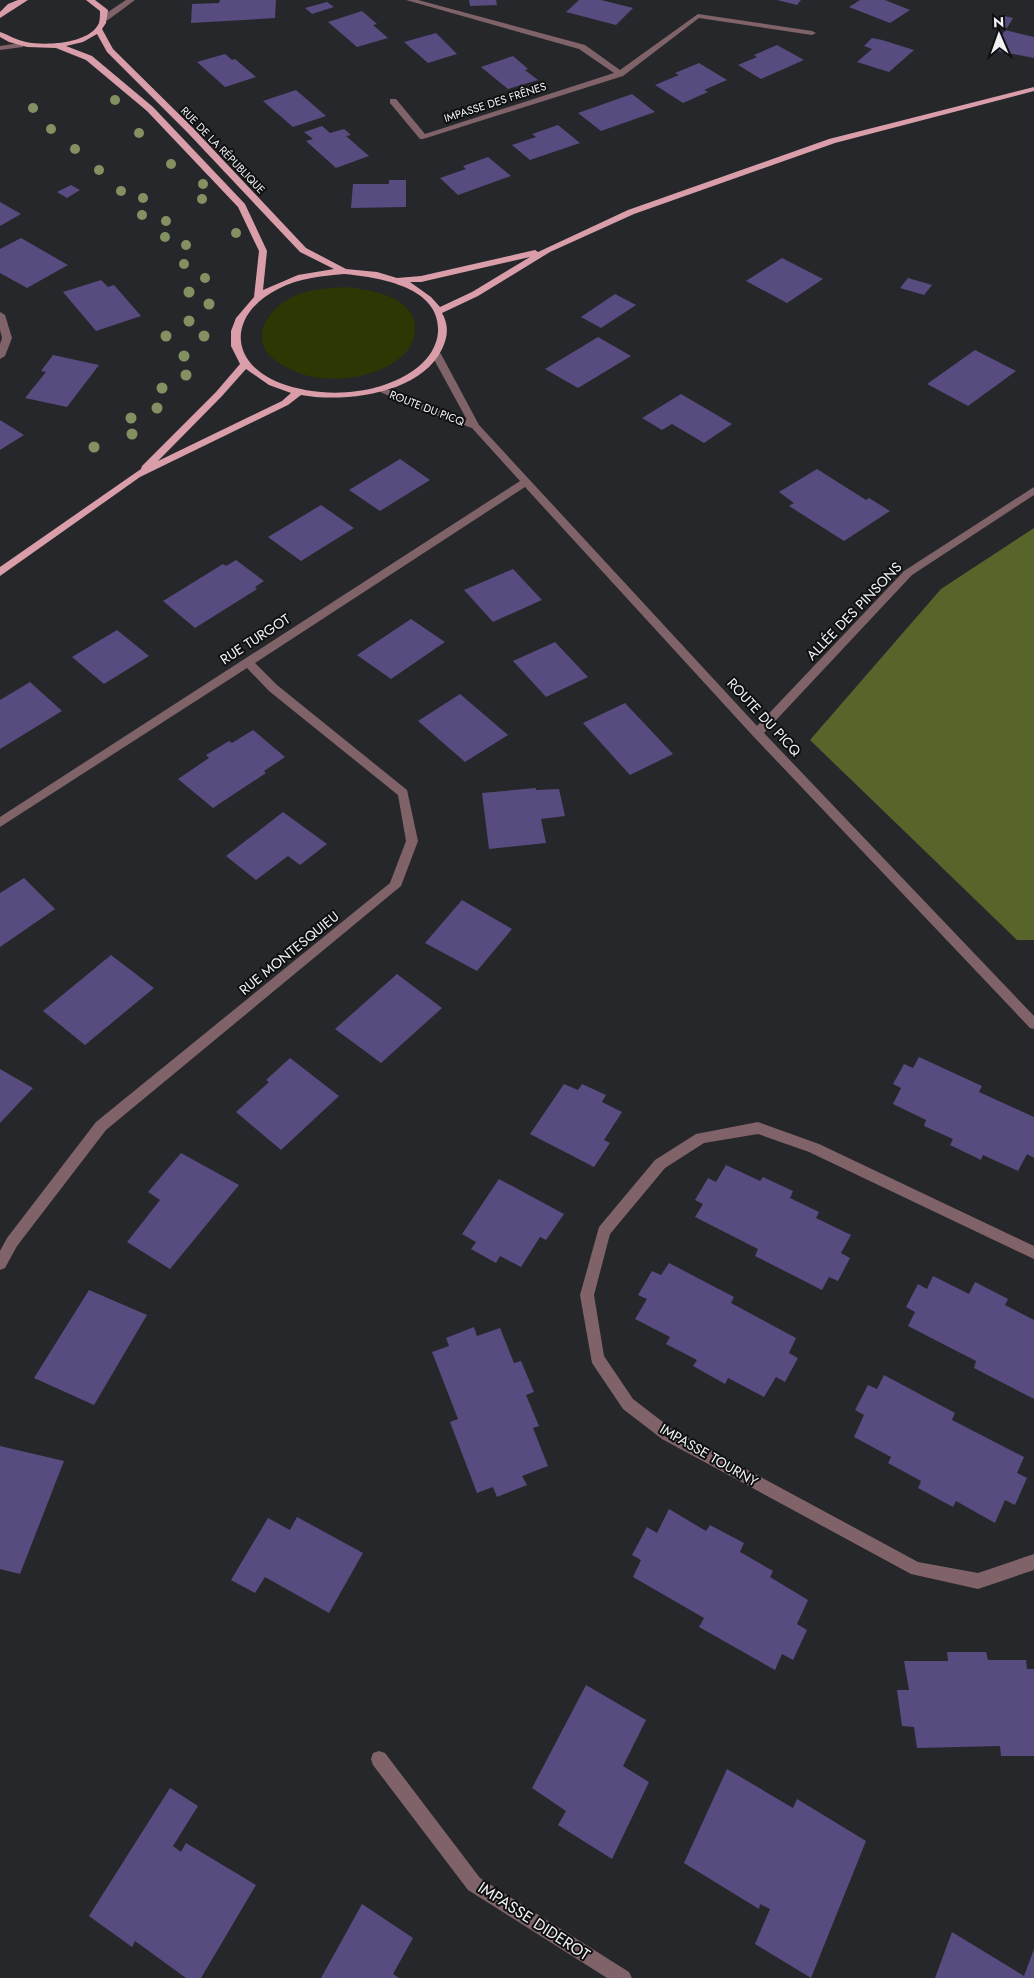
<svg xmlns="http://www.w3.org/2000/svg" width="1034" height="1978" font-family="Jost,sans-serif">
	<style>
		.green { fill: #2c3703 }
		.forest { fill: #57652b }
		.building { fill: #584b7f }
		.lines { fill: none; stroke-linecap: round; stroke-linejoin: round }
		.minor { fill: #806368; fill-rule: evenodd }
		.major { fill: #d99ea9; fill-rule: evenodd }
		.tree { fill: #839162 }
		.labels { text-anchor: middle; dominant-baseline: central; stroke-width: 4; stroke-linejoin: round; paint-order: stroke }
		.far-street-label { font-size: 11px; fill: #f1f2f4; stroke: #0f1011 }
		.street-label { font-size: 14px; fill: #f1f2f4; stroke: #0f1011 }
		.near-street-label { font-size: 16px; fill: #f1f2f4; stroke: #0f1011 }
	</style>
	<rect width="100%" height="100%" fill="#26272a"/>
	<path class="green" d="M 345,287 C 368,289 413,296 415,326 C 415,335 413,344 407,351 C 383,379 326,386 294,371 C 284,366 272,360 266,351 C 252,327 276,304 296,295 C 312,289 328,288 345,287 Z"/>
	<polygon class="forest" points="1034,528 1034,940 1017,940 810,740 941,589"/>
	<g class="building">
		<polygon points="220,0 276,0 275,18 191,23 192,4 219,3"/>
		<polygon points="469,0 496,0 497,5 470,6"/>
		<polygon points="579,0 601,0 633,8 616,25 566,12"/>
		<polygon points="777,0 801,0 797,5"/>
		<polygon points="860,0 885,0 910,10 890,23 849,7"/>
		<polygon points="327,2 334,7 312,14 305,8"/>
		<polygon points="362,11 377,24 373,25 388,38 357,47 328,22"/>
		<polygon points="1000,15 1013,18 1007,28 994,25"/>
		<polygon points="1005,30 1034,37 1034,58 993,50"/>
		<polygon points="436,33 457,54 428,63 404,42"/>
		<polygon points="872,38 882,40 914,50 889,72 857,62 872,49 864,46"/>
		<polygon points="777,45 804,60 761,79 738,65 757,57 754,55"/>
		<polygon points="225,54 232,60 235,59 256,77 225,87 197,62"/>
		<polygon points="513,56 528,69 525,70 538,80 508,89 481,67"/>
		<polygon points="699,63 727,80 704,90 708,92 683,103 655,85 679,75 675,73"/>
		<polygon points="296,90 326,116 293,127 263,101"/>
		<polygon points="632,94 655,112 601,131 578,113"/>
		<polygon points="558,125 580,143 530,160 512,145 536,137 532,134"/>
		<polygon points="322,126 330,133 344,129 351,135 346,136 369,156 336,168 306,141 313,139 304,132"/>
		<polygon points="488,157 511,176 458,195 440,178 466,169 463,166"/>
		<polygon points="389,180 406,180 406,207 351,208 353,184 389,184"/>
		<polygon points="71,185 80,190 67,198 57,192"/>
		<polygon points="0,202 21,214 0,226"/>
		<polygon points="21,238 68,265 27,288 0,273 0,249"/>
		<polygon points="782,258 823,279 787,303 746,281"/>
		<polygon points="908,278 932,285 924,295 900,288"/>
		<polygon points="101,280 108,287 114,285 141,316 96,331 63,292"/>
		<polygon points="615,294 636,305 601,328 581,317"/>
		<polygon points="598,337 631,356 578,388 545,369"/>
		<polygon points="975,350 1016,371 968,406 927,384"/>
		<polygon points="53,355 99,365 67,407 25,398 46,372 41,371"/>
		<polygon points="681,394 732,424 704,443 672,424 662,430 642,418"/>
		<polygon points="0,420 24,435 0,450"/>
		<polygon points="400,459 430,480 380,511 349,490"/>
		<polygon points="817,469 866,500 869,498 890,511 844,541 789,506 794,503 779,492"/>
		<polygon points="321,505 354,528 301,561 268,537"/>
		<polygon points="236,560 264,581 255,587 257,589 195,628 163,601 223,564 226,566"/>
		<polygon points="513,569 542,600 493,622 464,590"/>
		<polygon points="411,619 445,642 391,679 357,655"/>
		<polygon points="117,630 149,656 104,684 72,657"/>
		<polygon points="555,642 588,677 546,697 513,661"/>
		<polygon points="30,682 62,711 0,749 0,700"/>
		<polygon points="460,694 508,735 465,762 418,721"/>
		<polygon points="625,703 673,754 630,775 583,723"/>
		<polygon points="253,730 285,757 264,771 266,773 213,808 178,779 209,758 206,755 229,741 232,743"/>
		<polygon points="536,788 536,790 559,789 565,816 541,819 546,843 489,849 482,793"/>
		<polygon points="283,812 327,844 300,865 288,856 256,880 226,856"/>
		<polygon points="24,878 55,909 0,947 0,893"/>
		<polygon points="462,900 512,929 477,971 425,943"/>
		<polygon points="111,955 154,988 85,1045 43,1011"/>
		<polygon points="397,974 442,1008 381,1063 335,1029"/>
		<polygon points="919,1057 982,1086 979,1092 1034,1117 1034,1158 1027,1154 1018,1171 983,1155 981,1160 950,1145 953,1139 924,1126 926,1120 893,1104 901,1088 893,1084 904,1064 913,1068"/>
		<polygon points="290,1058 339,1096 281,1150 236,1112 269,1082 266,1080"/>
		<polygon points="0,1069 33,1088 0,1123"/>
		<polygon points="564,1084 578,1090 582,1084 606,1095 602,1102 622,1112 604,1140 610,1143 594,1167 530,1134"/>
		<polygon points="181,1153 239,1185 170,1269 127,1242 160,1200 148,1192"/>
		<polygon points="726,1165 760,1181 763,1177 793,1191 790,1198 819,1212 816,1218 851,1235 841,1253 850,1258 838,1281 829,1277 822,1290 755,1256 758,1249 695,1217 703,1204 695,1200 708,1178 716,1182"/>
		<polygon points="499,1179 564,1214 546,1240 540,1237 521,1267 500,1256 496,1263 471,1249 476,1242 462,1234"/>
		<polygon points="669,1263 734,1297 731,1303 796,1338 789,1353 798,1358 785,1382 776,1377 764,1397 728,1378 725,1384 693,1366 697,1360 666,1344 670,1337 635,1319 647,1299 638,1295 652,1271 661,1275"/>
		<polygon points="933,1276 969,1294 975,1282 1008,1299 1005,1305 1034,1320 1034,1399 974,1368 976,1361 908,1326 915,1312 906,1307 918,1284 927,1289"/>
		<polygon points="89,1290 147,1315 94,1405 34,1378"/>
		<polygon points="474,1327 477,1336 500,1328 514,1363 521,1361 534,1392 526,1395 539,1426 533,1428 548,1466 522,1476 527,1485 497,1497 493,1487 477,1493 450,1422 458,1419 432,1352 449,1346 446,1338"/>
		<polygon points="884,1375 955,1413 952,1420 1024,1457 1017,1473 1027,1478 1015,1505 1005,1500 995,1523 956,1501 953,1507 918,1488 921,1481 888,1463 891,1457 854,1437 864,1415 855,1410 868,1385 877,1389"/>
		<polygon points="0,1446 64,1461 20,1574 0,1569"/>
		<polygon points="669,1509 706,1531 710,1525 744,1543 740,1552 773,1571 770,1577 808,1600 797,1624 807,1630 793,1660 782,1654 775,1670 699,1627 704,1618 633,1577 641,1560 632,1555 647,1527 657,1533"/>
		<polygon points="297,1517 363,1553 329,1613 265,1577 255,1593 231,1580 268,1518 290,1530"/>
		<polygon points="947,1652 986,1652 988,1660 1026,1660 1027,1669 1034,1669 1034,1756 1001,1756 1000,1746 917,1748 914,1727 902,1726 897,1690 909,1690 904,1661 948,1661"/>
		<polygon points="586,1685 646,1720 623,1766 649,1782 612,1859 558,1825 566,1811 532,1788"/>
		<polygon points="727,1769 793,1808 797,1799 866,1841 811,1978 755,1944 770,1909 760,1904 759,1909 684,1863"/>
		<polygon points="170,1788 198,1806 173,1846 181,1852 186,1843 256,1885 201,1978 186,1978 135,1941 132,1947 89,1916"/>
		<polygon points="362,1904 413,1938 393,1974 399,1978 321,1978"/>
		<polygon points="952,1932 1024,1976 1034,1949 1034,1978 935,1978"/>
	</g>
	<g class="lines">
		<g class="minor">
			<polygon points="126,0 135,0 108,20 102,20 102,16"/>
			<polygon points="406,0 418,0 585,45 620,70 698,14 812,31 816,33 812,35 699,18 623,76 423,139 420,139 390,103 390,99 396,99 425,134 614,73 579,49"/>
			<polygon points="20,43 23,43 23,47 0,50 0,46"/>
			<polygon points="0,312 5,315 12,338 5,356 0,359 0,344 2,338 0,330"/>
			<polygon points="436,351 441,354 479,425 757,726 904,571 1034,487 1034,495 912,575 764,733 1034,1016 1034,1029 1030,1028 753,736 525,487 255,663 277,685 407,790 418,841 401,886 106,1130 17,1246 5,1268 0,1270 0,1251 7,1238 96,1122 390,883 406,841 398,795 269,691 247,668 0,827 0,817 520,481 472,428 415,408 374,389 376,387 382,387 421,404 467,420 431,354"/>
			<polygon points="758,1122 819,1144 1034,1246 1034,1259 809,1152 758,1134 704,1143 665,1168 610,1234 594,1295 604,1356 633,1399 672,1429 918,1562 978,1573 1034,1554 1034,1570 978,1589 911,1574 662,1439 623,1409 592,1363 580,1295 599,1227 655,1160 696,1134"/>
			<polygon points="379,1751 385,1753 480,1878 629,1972 632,1978 607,1978 468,1890 373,1765 371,1759 373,1753"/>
		</g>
		<g class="major">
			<polygon points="18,0 28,0 0,18 0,12 8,4"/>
			<path d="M 86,0 L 95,0 L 108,10 L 106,23 L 102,29 L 113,49 L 193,128 L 306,248 L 346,269 L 377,272 L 397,278 L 421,276 L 535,250 L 538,252 L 628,210 L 829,139 L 1034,87 L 1034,91 L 835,143 L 634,214 L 550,252 L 478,296 L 442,313 C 449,325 448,337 442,349 C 421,394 344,403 301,395 L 288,405 L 140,477 L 0,576 L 0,567 L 141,469 L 142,466 L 216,392 L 240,364 L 231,346 L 231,331 L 236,318 L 254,297 L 259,251 L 238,207 L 147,111 L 86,60 L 56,48 L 27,47 L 9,42 L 0,37 L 0,32 C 9,35 16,40 26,42 C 45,46 90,44 99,23 C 100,19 100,14 100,11 ZM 97,34 L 107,52 L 187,132 L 300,252 L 334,269 L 298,275 L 263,290 L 267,251 L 245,204 L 153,107 L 92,56 L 66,46 L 83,42 ZM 530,257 L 472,292 L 440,307 L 431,297 L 410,282 L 421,282 ZM 344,274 C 376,277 441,286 438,332 C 437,346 429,358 418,367 C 381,396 323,399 280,383 C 227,362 229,314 278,289 C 299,278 321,276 344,274 ZM 246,369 L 269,385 L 291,393 L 282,401 L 158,461 L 222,396 Z"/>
		</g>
	</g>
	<g class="tree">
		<circle cx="115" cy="100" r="5"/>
		<circle cx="33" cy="108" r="5"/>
		<circle cx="51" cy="129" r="5"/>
		<circle cx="139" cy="133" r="5"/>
		<circle cx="75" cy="149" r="5"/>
		<circle cx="171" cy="164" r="5"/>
		<circle cx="99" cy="170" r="5"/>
		<circle cx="203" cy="184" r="5"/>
		<circle cx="121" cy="191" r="5"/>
		<circle cx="143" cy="198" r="5"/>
		<circle cx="202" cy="199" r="5"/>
		<circle cx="142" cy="215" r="5"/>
		<circle cx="166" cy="221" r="5"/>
		<circle cx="236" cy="233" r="5"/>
		<circle cx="165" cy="237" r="5"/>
		<circle cx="186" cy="245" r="5"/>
		<circle cx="184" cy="264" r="5"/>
		<circle cx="205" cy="278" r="5"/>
		<circle cx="189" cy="292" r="5.5"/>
		<circle cx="209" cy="304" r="5.5"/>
		<circle cx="189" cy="321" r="5.5"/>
		<circle cx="166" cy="336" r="5.5"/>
		<circle cx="204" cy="336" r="5.5"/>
		<circle cx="184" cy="356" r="5.5"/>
		<circle cx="186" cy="375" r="5.5"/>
		<circle cx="162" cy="388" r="5.5"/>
		<circle cx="157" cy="408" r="5.5"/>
		<circle cx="131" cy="418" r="5.5"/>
		<circle cx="132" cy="434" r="5.5"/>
		<circle cx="94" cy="447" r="5.5"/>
	</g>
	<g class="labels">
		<g class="far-street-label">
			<text transform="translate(495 102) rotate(-18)">IMPASSE DES FRÊNES</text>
			<text transform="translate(223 150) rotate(46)">RUE DE LA RÉPUBLIQUE</text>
			<text transform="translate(427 408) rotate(21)">ROUTE DU PICQ</text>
		</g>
		<g class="street-label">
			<text transform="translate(854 611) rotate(-46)">ALLÉE DES PINSONS</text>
			<text transform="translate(255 639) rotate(-33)">RUE TURGOT</text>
			<text transform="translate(764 717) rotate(47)">ROUTE DU PICQ</text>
			<text transform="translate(289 953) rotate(-39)">RUE MONTESQUIEU</text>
			<text transform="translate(709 1455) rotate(30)">IMPASSE TOURNY</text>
		</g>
		<g class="near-street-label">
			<text transform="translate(534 1921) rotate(33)">IMPASSE DIDEROT</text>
		</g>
	</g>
	<g transform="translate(999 35) rotate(358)" stroke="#0f1011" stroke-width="4" paint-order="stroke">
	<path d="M0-4L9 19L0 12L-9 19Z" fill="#f1f2f4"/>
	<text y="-8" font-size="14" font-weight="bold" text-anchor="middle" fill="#f1f2f4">N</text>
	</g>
</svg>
